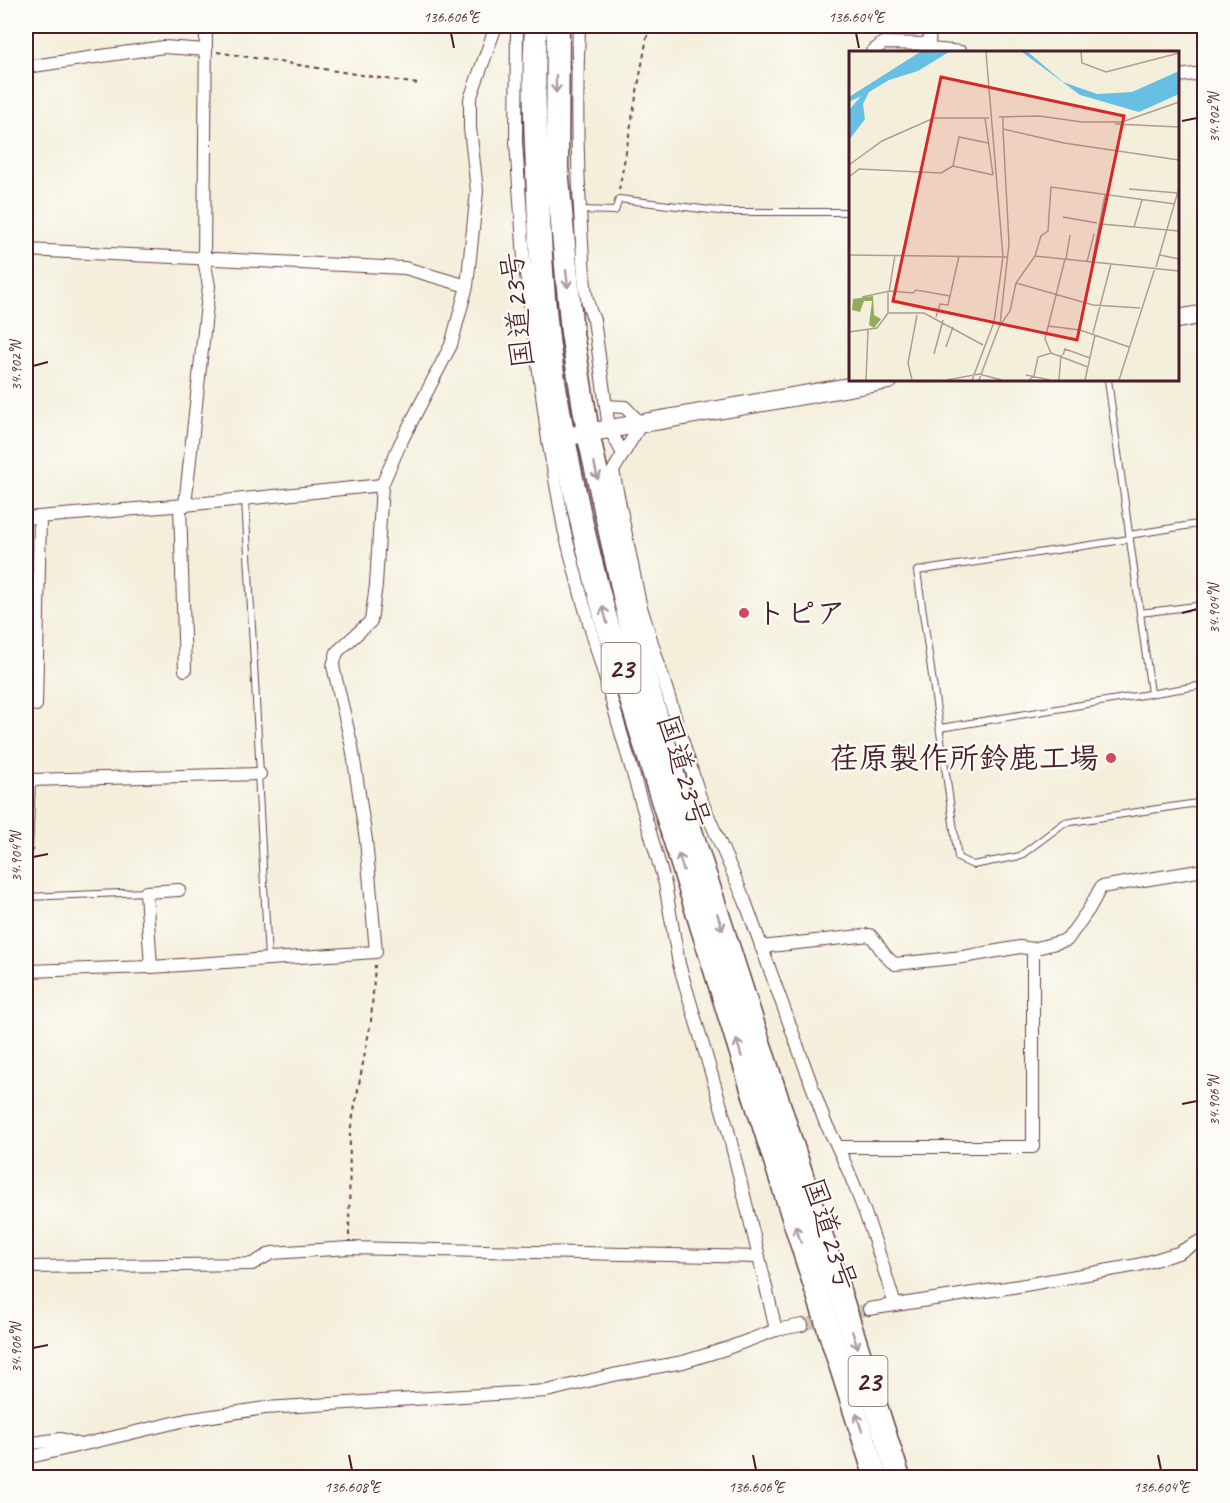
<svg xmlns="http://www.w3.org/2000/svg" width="1230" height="1503" font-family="Caveat,'Klee One',sans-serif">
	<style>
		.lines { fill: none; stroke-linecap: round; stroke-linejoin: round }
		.street-tunnel { stroke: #d2c5b8; stroke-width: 12; stroke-dasharray: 12 6; stroke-linecap: butt }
		.lane-casing { stroke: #643e45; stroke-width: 8 }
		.street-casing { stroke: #643e45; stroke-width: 14 }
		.secondary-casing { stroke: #643e45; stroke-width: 20 }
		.highway-casing { stroke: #643e45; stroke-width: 25 }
		.path { stroke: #643e45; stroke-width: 2; stroke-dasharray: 4.5 4.5; stroke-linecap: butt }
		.lane { stroke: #fff; stroke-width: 6 }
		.street { stroke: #fff; stroke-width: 12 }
		.secondary { stroke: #fff; stroke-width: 18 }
		.highway { stroke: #fff; stroke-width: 22 }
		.highway-bridge-casing { stroke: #643e45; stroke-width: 25; stroke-linecap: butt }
		.highway-bridge { stroke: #fff; stroke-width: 22 }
		.oneway { stroke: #ae9aa0 }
		.ticks { fill: none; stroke: #4a1f2b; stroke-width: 2 }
		.poi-dot { fill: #d1495b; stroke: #fdfcf7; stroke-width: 2 }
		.labels { text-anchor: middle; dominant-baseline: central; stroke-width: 4.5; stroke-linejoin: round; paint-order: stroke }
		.shield { fill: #fdfcf7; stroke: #806168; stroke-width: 1.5 }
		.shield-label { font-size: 28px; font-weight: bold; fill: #4a1f2b }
		.street-label { font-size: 30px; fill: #4a1f2b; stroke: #fdfcf7 }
		.poi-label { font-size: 30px; font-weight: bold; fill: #4a1f2b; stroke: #fdfcf7; text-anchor: start }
		.inset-road { fill: none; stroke: #b09c95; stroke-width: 1.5 }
		.view { fill: #d62828; fill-opacity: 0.15; stroke: #d62828; stroke-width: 3 }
		.inset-edge { fill: none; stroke: #4a1f2b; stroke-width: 3 }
		.neatline { fill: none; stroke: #4a1f2b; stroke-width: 2 }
		.ticks-label { font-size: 15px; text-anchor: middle; fill: #4a1f2b }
	</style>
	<rect width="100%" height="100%" fill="#fdfcf7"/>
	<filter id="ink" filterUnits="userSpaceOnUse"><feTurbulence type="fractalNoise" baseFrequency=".0167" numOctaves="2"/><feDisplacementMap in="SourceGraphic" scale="12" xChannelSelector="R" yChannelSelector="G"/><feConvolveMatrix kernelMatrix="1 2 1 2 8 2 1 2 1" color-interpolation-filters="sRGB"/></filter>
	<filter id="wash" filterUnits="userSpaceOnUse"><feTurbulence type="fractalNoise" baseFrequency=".008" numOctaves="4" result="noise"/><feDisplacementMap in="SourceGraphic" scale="24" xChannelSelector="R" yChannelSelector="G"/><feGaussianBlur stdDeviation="1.35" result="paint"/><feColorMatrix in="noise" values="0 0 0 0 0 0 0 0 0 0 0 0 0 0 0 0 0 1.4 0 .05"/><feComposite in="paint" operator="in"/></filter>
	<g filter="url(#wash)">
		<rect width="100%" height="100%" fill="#f4efdb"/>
	</g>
	<g filter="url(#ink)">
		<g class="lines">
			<polyline class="street-tunnel" points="802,1325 869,1309"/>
			<defs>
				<g id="lane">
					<polyline points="580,210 615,211 619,199 727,212 850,212"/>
					<polyline points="1108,380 1151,693"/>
					<polyline points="245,499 260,774"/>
					<polyline points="1129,535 1204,523"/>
					<polyline points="1130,539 917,571 958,858 973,865 1020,856 1064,823 1204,802"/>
					<polyline points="1140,613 1204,605"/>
					<polyline points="940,728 1204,685"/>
					<polyline points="258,774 268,959"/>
					<polyline points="26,897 146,892"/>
				</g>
				<g id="street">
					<polyline points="517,26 516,142 524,259 548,440 564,529 581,595 665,884 679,964 728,1130 759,1257"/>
					<path d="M 579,26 C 576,98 577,171 582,243 C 584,268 583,298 594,320 L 609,428 L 623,454"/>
					<polyline points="929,44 931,49 961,52"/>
					<polyline points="872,52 883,43 929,44 930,26"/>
					<polyline points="26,67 164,47 206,50"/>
					<polyline points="1178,76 1204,73"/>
					<polyline points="26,250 405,268 467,286"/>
					<path d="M 606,406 L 625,407 L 641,424 L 613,471 L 640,604 L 700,797 L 745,901 L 825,1122 C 856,1180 876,1242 895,1305"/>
					<polyline points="185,505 209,286 204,260 206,26"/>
					<polyline points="180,506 185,670"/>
					<polyline points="26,518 185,505 382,485"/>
					<polyline points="36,705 40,517"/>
					<polyline points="26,780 29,780 26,850"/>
					<polyline points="29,780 260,774"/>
					<path d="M 761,947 L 870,935 C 880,945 883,957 895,964 L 963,957 L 1020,947 L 1033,949"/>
					<polyline points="151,967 146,892 179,890"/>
					<polyline points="26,971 151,967 376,952 366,840 352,747 333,666 337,652 371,621 376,585 382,485 400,444 451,345 467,286 477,191 470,128 470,99 496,26"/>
					<polyline points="838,1147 1033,1147 1033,949 1067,940 1089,909 1101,887 1204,870"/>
					<polyline points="26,1267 252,1264 272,1253 349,1248 759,1257 776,1330"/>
					<polyline points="869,1309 1019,1286 1138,1265 1178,1253 1204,1239"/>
					<polyline points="26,1444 61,1439 77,1444"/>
					<polyline points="26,1458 186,1420 265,1408 547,1391 613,1375 683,1362 725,1349 776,1330 802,1325"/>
				</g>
				<g id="secondary">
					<polyline points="1178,319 1204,314"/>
					<polyline points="564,437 889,380"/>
				</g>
				<g id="highway">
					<path d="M 536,26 C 533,74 535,123 537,171 C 539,229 542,289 549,347 C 562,440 582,532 607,623 L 758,1108 L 816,1289"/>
					<polyline points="558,26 557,167 572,333 588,433 632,632 679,794 837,1284"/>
				</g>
			</defs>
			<use href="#lane" class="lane-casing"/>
			<use href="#street" class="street-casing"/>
			<use href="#secondary" class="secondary-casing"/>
			<use href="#highway" class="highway-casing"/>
			<g class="path">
				<polyline points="217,52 418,84"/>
				<polyline points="619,190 649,26"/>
				<polyline points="349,1236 350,1132 371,1021 375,965"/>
			</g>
			<use href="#lane" class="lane"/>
			<use href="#street" class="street"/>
			<use href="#secondary" class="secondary"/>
			<use href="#highway" class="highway"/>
			<defs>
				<g id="highway-bridge">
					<polyline points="837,1284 899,1478"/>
					<polyline points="816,1289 876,1478"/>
				</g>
			</defs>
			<use href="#highway-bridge" class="highway-bridge-casing"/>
			<use href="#highway-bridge" class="highway-bridge"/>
		</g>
		<defs><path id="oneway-shaft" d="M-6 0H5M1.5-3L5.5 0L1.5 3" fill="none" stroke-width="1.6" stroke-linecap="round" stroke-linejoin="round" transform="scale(1.5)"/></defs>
		<g class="oneway">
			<use href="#oneway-shaft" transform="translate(556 84) rotate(90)"/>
			<use href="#oneway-shaft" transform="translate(567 279) rotate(84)"/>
			<use href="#oneway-shaft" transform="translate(596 471) rotate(78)"/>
			<use href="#oneway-shaft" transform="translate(605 615) rotate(-105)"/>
			<use href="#oneway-shaft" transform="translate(681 862) rotate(-107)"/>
			<use href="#oneway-shaft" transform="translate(720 922) rotate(72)"/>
			<use href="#oneway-shaft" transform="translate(739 1048) rotate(-107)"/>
			<use href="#oneway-shaft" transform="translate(798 1234) rotate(-108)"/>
			<use href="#oneway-shaft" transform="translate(855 1340) rotate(72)"/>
			<use href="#oneway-shaft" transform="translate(859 1422) rotate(-108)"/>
		</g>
	</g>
	<path class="ticks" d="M 451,33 L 454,48M 856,33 L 859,48M 1182,121 L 1197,118M 33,366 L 48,362M 1182,613 L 1197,609M 33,857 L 48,854M 1182,1104 L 1197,1101M 33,1348 L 48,1345M 349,1455 L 352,1470M 753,1455 L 756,1470M 1158,1455 L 1161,1470"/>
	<g class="poi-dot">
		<circle cx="744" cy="613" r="6"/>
		<circle cx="1111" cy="758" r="6"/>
	</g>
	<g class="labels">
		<g class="shield">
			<rect x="601.5" y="643" width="39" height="50" rx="4.5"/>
			<rect x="848.5" y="1356" width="39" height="50" rx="4.5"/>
		</g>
		<g class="shield-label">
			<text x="621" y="668">23</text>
			<text x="868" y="1381">23</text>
		</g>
		<g class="street-label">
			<text transform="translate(517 310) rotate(-96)">国道23号</text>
			<text transform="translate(684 771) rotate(73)">国道23号</text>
			<text transform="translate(830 1234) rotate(72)">国道23号</text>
		</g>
		<g class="poi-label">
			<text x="756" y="613">トピア</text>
			<text x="1099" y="758" text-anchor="end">荏原製作所鈴鹿工場</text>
		</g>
	</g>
	<g transform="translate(849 51)">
		<rect width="330" height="330" fill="#f4efdb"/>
		<path d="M 24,245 L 25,264 L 32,268 L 25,277 L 20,274 L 23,250 L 15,250 L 11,261 L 3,259 L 4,248 Z" fill="#92ab5c"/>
		<path d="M 71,1 L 100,1 L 69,20 L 40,29 L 20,41 L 14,53 L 16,68 L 0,89 L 0,59 L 12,45 L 0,51 L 0,46 ZM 173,1 L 179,1 L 214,31 L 248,43 L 283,41 L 330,20 L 330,43 L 290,61 L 231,44 Z" fill="#67c0e4"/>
		<path class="inset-road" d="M 232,1 L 233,12 L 257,21 L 330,2M 150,66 L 190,65 L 233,71 L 273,71 L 330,51M 136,67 L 144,124M 154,67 L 154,78 L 215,92 L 330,109M 266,73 L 330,76M 0,114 L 33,90 L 85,67 L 140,67M 104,115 L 144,124M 0,126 L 10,118 L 92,122 L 104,115 L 110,86 L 139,92M 280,138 L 329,142M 214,166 L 248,172M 252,173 L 330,180M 285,176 L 293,149M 0,204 L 158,206M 311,204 L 330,208M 186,205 L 330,220M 217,208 L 221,184M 238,211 L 245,183M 243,212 L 256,144M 307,216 L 330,137M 167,232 L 244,254 L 291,257M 39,241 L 39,262M 40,241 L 46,204M 13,246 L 41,240 L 64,242 L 67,239 L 101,245M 87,266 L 91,253 L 99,254 L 110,205M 151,273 L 160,193 L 154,78M 199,275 L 231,279 L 280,296M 0,281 L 28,277 L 39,262 L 75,262 L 134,294M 244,282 L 262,213M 97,296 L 104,276M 202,302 L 239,316M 85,303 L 94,269M 214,304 L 216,298 L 241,307M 177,324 L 201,329M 17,329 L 19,279M 63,329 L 59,312 L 68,264M 98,329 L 130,323 L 153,329M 123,329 L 145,271 L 154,206 L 137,1M 130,329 L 150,276 L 161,260 L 167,232 L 186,205 L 192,185 L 199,180 L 202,136 L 326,153M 180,329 L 185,325 L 189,306 L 202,302 L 196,288 L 216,208M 210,329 L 212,304M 236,329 L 246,284M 270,329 L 306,217"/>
		<path class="view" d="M 92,26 L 275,65 L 228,289 L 44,250 Z"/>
		<rect width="330" height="330" class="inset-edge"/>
	</g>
	<rect width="1230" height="1503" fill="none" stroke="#fdfcf7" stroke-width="66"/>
	<rect x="33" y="33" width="1164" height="1437" class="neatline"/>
	<g class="ticks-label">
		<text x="451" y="22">136.606°E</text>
		<text x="856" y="22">136.604°E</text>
		<text transform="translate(1214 118) rotate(-90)" y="5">34.902°N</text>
		<text transform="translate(16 366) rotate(-90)" y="5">34.902°N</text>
		<text transform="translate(1214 609) rotate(-90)" y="5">34.904°N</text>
		<text transform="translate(16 857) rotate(-90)" y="5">34.904°N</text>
		<text transform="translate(1214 1101) rotate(-90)" y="5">34.906°N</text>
		<text transform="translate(16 1348) rotate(-90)" y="5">34.906°N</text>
		<text x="352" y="1492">136.608°E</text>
		<text x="756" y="1492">136.606°E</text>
		<text x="1161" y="1492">136.604°E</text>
	</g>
</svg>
